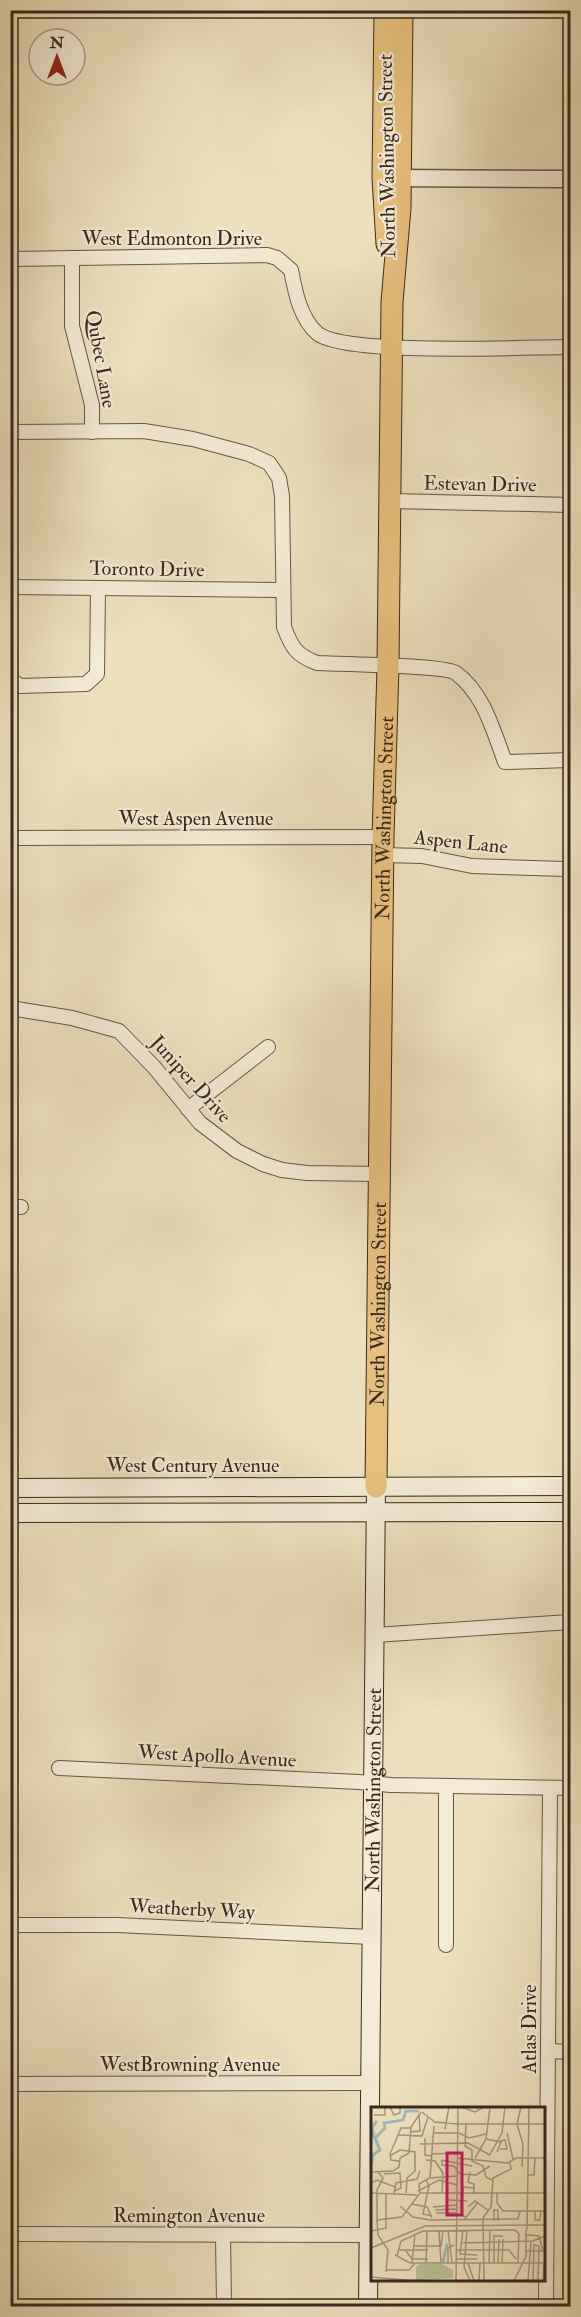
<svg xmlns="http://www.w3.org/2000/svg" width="581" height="2317" font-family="'IM FELL Double Pica',serif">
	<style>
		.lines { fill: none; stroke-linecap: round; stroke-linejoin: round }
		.minor-casing { stroke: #675645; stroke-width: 16 }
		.tertiary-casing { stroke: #675645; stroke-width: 19 }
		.secondary-casing { stroke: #3a281d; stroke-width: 20 }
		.primary-casing { stroke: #3a281d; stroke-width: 23 }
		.minor { stroke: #f4ebd4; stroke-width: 14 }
		.tertiary { stroke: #f4ebd4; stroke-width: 16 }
		.secondary { stroke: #f4ebd4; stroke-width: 18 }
		.primary { stroke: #e7c07e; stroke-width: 21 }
		.labels { text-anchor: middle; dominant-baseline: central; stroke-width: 4.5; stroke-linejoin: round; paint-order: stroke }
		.street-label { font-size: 20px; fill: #3a281d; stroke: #f4ebd4 }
		.inset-river { fill: none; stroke: #9ebbbb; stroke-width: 3 }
		.inset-road { fill: none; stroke: #a6967d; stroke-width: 1.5 }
		.view { fill: #c2185b; fill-opacity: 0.15; stroke: #c2185b; stroke-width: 3 }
		.inset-edge { fill: none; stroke: #3a281d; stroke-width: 3 }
	</style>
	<rect width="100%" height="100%" fill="#eee0bd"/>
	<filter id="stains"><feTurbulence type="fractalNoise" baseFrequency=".00333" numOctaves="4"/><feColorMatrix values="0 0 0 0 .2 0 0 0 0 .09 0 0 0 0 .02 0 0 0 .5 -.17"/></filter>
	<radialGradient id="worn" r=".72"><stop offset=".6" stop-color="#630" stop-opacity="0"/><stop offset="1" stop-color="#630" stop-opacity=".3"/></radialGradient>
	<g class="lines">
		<defs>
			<g id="minor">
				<polyline points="72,258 72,326 92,405 92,432"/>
				<path d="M 10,259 L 267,255 L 277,258 L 291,270 C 295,291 300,318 317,333 C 343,356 527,347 570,347"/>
				<path d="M 10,432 L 144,431 L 193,439 L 249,454 L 269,463 L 279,478 L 282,496 L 284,627 C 292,648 296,655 317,663 C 338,664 445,665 456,673 C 484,694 493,730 505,762 L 570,760"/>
				<polyline points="390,501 570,505"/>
				<polyline points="10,587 282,590"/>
				<polyline points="10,679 20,686 86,684 97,674 98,588"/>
				<polyline points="10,838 383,837"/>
				<polyline points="383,855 422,856 472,866 565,869 570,873"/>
				<polyline points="10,1008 72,1018 119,1031 154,1067 200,1123 237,1151 263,1164 282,1170 307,1173 379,1174"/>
				<polyline points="188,1109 268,1047"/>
				<polyline points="10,1207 21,1207"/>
				<polyline points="375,1635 570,1622"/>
				<polyline points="59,1768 359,1782 391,1785 570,1788"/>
				<polyline points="446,1787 446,1945"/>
				<polyline points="10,1925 117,1925 371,1937"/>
				<polyline points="549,2051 570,2052"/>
				<polyline points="10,2084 370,2083"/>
				<polyline points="10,2234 368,2235"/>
				<polyline points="223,2235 224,2306"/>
				<polyline points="546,2306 550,1788"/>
			</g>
			<polyline id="tertiary" points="388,178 570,179"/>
			<g id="secondary">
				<polyline points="10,1488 570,1486"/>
				<polyline points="10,1513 570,1512"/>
				<path id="s1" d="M 368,2306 L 376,1487"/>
			</g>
			<g id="primary">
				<polyline points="385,10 383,178 387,244"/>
				<path id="s2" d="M 376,1487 L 383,837 L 388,666 L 392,302 L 400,208 L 402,10"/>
			</g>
		</defs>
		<use href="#minor" class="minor-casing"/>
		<use href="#tertiary" class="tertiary-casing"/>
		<use href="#secondary" class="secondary-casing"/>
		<use href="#primary" class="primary-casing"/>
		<use href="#minor" class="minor"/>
		<use href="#tertiary" class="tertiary"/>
		<use href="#secondary" class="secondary"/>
		<use href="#primary" class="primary"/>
	</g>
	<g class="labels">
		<g class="street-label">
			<text transform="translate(387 156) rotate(-91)">North Washington Street</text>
			<text x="172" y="238">West Edmonton Drive</text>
			<text transform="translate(101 359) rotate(80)">Qubec Lane</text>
			<text transform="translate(480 484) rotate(1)">Estevan Drive</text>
			<text transform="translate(147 569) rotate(1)">Toronto Drive</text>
			<text x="196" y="818">West Aspen Avenue</text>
			<text stroke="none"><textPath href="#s2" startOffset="669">North Washington Street</textPath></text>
			<text transform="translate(461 842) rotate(6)">Aspen Lane</text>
			<text transform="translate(191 1079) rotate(48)">Juniper Drive</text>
			<text stroke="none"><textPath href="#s2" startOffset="183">North Washington Street</textPath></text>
			<text x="193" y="1465">West Century Avenue</text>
			<text transform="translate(217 1756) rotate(3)">West Apollo Avenue</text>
			<text stroke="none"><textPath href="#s1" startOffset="516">North Washington Street</textPath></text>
			<text transform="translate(192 1909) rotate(3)">Weatherby Way</text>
			<text transform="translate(529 2029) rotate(-90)">Atlas Drive</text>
			<text x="190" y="2064">WestBrowning Avenue</text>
			<text x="189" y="2215">Remington Avenue</text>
		</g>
	</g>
	<g transform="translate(371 2107)">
		<rect width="174" height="174" fill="#eee0bd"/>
		<path d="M 49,157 L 71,157 L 82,163 L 82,171 L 45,174 L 45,160 Z" fill="#b8c292"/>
		<path class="inset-river" d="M 3,31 L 1,20 L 6,14M 0,58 L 2,48 L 9,43 L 4,31 L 14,21 L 13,16 L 32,13 L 35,4 L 48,4M 72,155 L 76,137"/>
		<path class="inset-road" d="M 19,0 L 23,8 L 29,6 L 29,0M 90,0 L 104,5 L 113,0M 150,0 L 146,17 L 152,37 L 151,60M 51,5 L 64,15 L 86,17M 3,8 L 14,8 L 14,0M 95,16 L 94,39 L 101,43 L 101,54 L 112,59 L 115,70 L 121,73M 86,17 L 174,17M 74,22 L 78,0M 40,25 L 49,24 L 48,7M 63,26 L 88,26 L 98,31 L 115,27M 136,26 L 142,52M 27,28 L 51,29 L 57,10M 54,31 L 54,48 L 60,49M 115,32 L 130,35 L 126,45M 49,37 L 97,36 L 119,48M 129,42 L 136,42 L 134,33 L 129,34M 60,47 L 87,46M 19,49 L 29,43 L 44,45 L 44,64 L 36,71 L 35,86M 118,49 L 131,26 L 134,0M 86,51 L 137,56 L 145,51 L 174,51M 104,51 L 115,32 L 119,0M 55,53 L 64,54 L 72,66 L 71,87M 70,53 L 101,59M 71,53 L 71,58 L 83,59 L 89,67 L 105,68 L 119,59M 28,54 L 20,53 L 19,47 L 30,21 L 40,21M 0,65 L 22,64 L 28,60 L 29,51 L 38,46 L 40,20 L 50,5M 99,65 L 97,75 L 103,77 L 103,87M 13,67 L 29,66 L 30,81 L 23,84M 157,68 L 163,68 L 164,51M 59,70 L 63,19M 55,72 L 58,79 L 52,107 L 61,109M 0,76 L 6,73 L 24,80M 47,84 L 68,73 L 86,78M 0,86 L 46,88M 23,86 L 25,76 L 46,72 L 49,64M 126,86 L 126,96 L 132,104 L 174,104M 49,87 L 48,77 L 58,71 L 86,69M 92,89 L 92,80 L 103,81M 77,93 L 96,94M 90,94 L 90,108 L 95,110M 41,97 L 56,100 L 61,111M 29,99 L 42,110 L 60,113 L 147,112 L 149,104M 62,100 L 86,98M 97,100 L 104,94 L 118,104M 64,103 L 86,102M 164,104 L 164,113 L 169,113 L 170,104M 65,106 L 86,106M 6,113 L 6,83 L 12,71 L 7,65M 6,113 L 31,110 L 49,86 L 174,86M 6,113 L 7,128 L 17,143M 93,113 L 107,95M 123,114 L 123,103 L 127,103 L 127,114M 68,123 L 70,156M 77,123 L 81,156M 92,123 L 89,147 L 106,148M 96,123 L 93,160 L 99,174M 156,123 L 158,0M 0,124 L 15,121 L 15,86M 92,136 L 162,134 L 174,129M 44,139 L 70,139 L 72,123M 0,141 L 54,119 L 174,118M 29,143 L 57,143M 85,143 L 138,143 L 145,152M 35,144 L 41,152 L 57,152M 156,144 L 172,144 L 168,129 L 156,128M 24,148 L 39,156 L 174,156M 26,149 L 30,134 L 52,124 L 144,123 L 148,127 L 147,156M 85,152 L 106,152M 41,156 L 44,127M 55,156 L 56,124M 77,156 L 77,141 L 83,138M 97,156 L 103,174M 118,156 L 119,123M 123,156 L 123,129 L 132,129M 127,156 L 128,132M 131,156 L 132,132M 15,163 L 38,163 L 44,156M 15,165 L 17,143M 0,170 L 45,174M 85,174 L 87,0M 108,174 L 109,156M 113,174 L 112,111 L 120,100 L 122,71 L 140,62 L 139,56M 143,174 L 155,149 L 155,123M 157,174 L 160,135M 162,174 L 163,138 L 168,139 L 167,174M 172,174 L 173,156"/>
		<path class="view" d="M 76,46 L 91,46 L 91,108 L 76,108 Z"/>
		<rect width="174" height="174" class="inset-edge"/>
	</g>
	<rect width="581" height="2317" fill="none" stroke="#eee0bd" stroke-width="36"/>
	<rect x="12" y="12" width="557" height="2293" fill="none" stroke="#3a281d" stroke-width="3"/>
	<rect x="18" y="18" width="545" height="2281" fill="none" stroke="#3a281d" stroke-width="1.5"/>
	<g transform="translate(57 57)"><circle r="28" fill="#f4ebd4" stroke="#aa9d8b" stroke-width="1.5"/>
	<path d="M0-4.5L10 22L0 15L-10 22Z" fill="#8f2418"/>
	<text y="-9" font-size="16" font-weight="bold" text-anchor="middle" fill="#3a281d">N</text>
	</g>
	<rect width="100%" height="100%" filter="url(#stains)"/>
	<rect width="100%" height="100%" fill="url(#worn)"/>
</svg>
